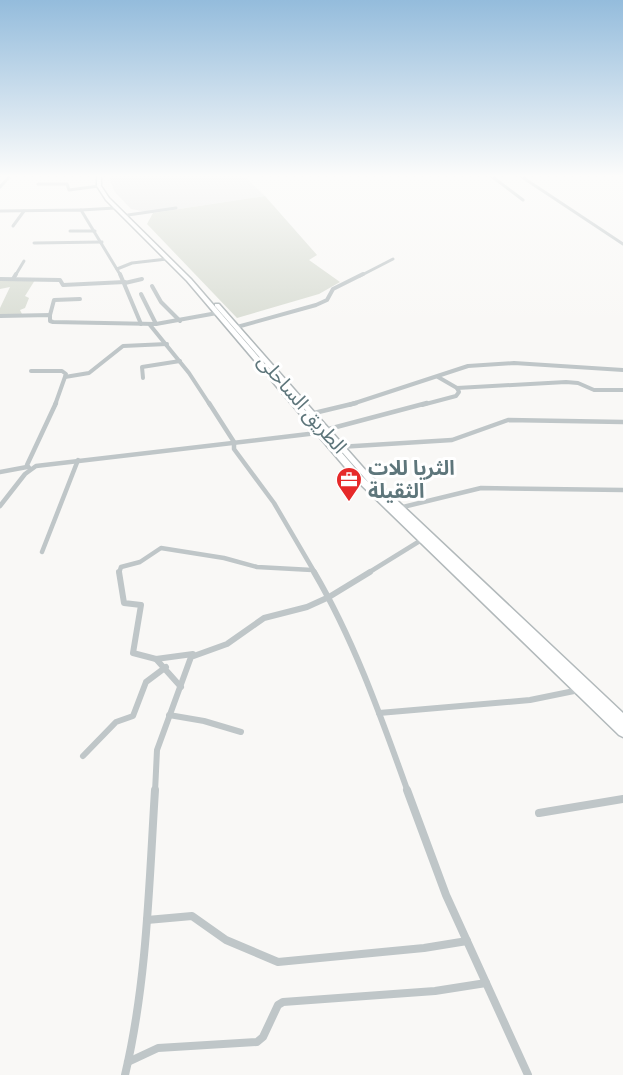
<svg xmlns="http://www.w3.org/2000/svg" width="623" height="1075" font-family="Karla,'Noto Sans Arabic',sans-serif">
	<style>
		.built { fill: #e7e8e7 }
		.green { fill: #daded5 }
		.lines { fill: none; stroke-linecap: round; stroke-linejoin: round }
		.highway-casing { stroke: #b2b9bb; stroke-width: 3 }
		.minor-far4 { stroke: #bfc6c8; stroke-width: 3 }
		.minor-far3 { stroke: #bfc6c8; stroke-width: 4 }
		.minor-far2 { stroke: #bfc6c8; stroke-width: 4.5 }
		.minor-far1 { stroke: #bfc6c8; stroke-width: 6 }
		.minor { stroke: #bfc6c8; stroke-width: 8 }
		.highway { fill: #fff; fill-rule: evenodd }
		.labels { text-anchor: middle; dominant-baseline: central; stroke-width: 6; stroke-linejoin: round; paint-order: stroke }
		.street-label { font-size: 20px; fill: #5e767b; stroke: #fff }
		.poi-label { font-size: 20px; font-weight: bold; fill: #5e767b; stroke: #fff; text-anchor: start }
	</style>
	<rect width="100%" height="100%" fill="#f9f8f6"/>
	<polygon class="built" points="112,175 243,175 265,196 153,213 131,209 114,191 110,180"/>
	<g class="green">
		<polygon points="265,196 317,255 309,260 340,282 319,294 237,318 147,224 153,213"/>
		<polygon points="0,280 35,280 25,296 29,298 25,308 20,310 22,314 0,314 0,308 10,287 0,289"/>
	</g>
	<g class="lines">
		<defs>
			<polygon id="highway" points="97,175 101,175 101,186 109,198 191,279 361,475 370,484 215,306 215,304 219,304 368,473 623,713 623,737 619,735 355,479 187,281 106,200 97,186"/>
		</defs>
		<use href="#highway" class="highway-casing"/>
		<g class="minor-far4">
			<polyline points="490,175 523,200"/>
			<polyline points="519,175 623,244"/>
			<polyline points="38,184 67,184 69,190 99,186"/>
			<polyline points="0,187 11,175"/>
			<polyline points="81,210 115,208"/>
			<polyline points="0,211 81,210 121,276"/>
			<polyline points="128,215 176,208"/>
			<polyline points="13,226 24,211"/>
			<polyline points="70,231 95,231"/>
			<polyline points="34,243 102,242"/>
			<polyline points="117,269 132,263 167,259"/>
			<polyline points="15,276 24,261"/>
			<polyline points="360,276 393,259"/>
		</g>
		<g class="minor-far3">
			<polyline points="120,274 141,324"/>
			<polyline points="0,279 60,280 63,285 125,282"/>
			<polyline points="13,279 16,274"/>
			<polyline points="125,283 142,279"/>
			<polyline points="152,286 161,302 180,321"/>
			<polyline points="141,294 156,324"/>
			<polyline points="50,315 54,300 80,299"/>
			<polyline points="0,316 50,315 50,321 53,322 156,324 217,313"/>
			<polyline points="150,325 189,373 210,405"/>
			<polyline points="237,327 316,305 327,300 333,289 363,274"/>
			<polyline points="31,371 62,371 66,374 55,405"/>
			<polyline points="65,377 89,373 123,346 167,344"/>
			<polyline points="438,377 457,388 566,382 578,383 594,390 623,390"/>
			<polyline points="143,378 142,367 180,361"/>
			<polyline points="349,405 468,366 514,363 623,370"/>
			<polyline points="422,405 456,396 459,392 457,388"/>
		</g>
		<g class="minor-far2">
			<polyline points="209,403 234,442 234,449 274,503 315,573"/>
			<polyline points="310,414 356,403"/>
			<polyline points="325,430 427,403"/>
			<polyline points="339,447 452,440 508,420 623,422"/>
			<polyline points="30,469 27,465 56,403"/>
			<polyline points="0,472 27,467"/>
			<polyline points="0,506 25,474 36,466 317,433"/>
			<polyline points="399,508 481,488 623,490"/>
			<polyline points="42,552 78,460"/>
			<polyline points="119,573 121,567 140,562 161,548 224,558 257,567 312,570"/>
			<polyline points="368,573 423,539"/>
		</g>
		<g class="minor-far1">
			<polyline points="119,572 124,603 141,605 133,653 156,659 181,687"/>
			<path d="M 314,572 C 354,640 381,717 408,792"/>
			<polyline points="156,659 193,654"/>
			<polyline points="379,713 530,700 579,690"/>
			<polyline points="169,715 204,721 241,732"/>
			<polyline points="83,756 116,722 133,716 146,682 166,667"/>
			<polyline points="155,792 157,750 191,657 227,644 264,618 307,607 329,597 370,572"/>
		</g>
		<g class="minor">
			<polyline points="407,790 446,895 528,1075"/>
			<polyline points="539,813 623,799"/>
			<polyline points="147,920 192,916 226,940 278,962 424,948 467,941"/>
			<polyline points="128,1062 158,1048 257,1042 263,1037 278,1005 283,1002 435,991 486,983"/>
			<path d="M 125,1075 C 147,982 149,885 155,790"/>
		</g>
		<use href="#highway" class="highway"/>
	</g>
	<linearGradient id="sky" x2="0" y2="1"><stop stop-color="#94bcdc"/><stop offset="0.54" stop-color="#fcfcfb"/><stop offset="1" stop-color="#fcfcfb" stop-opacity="0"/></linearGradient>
	<rect width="623" height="326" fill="url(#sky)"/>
	<defs>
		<symbol id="office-pin" viewBox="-11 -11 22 30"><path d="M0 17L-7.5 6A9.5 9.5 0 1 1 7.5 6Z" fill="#e62929" stroke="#fff"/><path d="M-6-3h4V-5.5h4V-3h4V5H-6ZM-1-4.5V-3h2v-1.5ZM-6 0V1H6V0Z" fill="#fff"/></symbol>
	</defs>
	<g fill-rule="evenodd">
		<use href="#office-pin" x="334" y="465" width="30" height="40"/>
	</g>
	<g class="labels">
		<g class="street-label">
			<text transform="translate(302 404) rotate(49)">الطريق الساحلى</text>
		</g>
		<g class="poi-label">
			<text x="368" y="468">الثريا للات<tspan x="368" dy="23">الثقيلة</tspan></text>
		</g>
	</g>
</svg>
